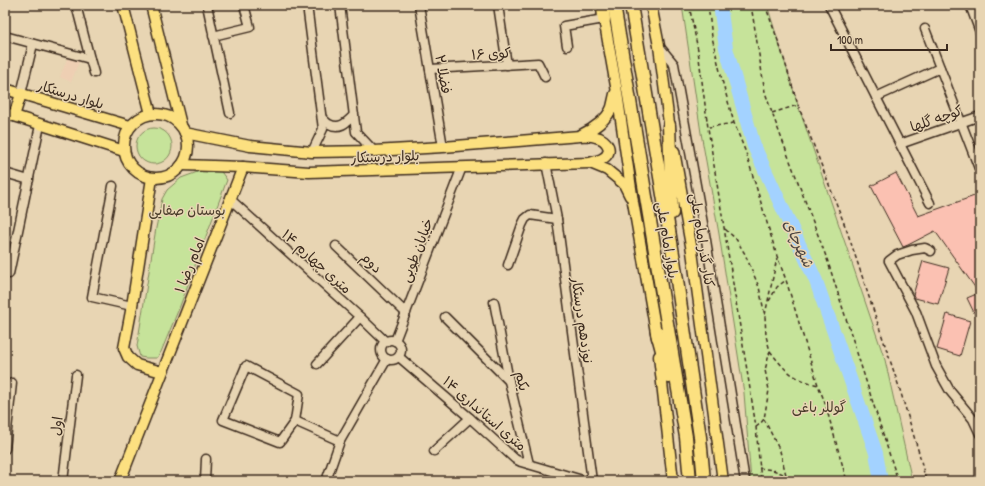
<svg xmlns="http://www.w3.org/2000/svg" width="985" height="486" font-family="'Patrick Hand','Playpen Sans Arabic',sans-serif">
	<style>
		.built { fill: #eecfb3 }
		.green { fill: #c6e39a; stroke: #80865c }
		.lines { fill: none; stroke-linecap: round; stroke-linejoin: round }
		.river { stroke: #a3d2ff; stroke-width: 14 }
		.building { fill: #fbc1b2; stroke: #3b2a1e }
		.minor-casing { stroke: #3b2a1e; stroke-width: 11 }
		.major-casing { stroke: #3b2a1e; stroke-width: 13 }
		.highway-casing { stroke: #3b2a1e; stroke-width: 15 }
		.path { stroke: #3b2a1e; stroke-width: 1.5; stroke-dasharray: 4 3; stroke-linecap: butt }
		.minor { stroke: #e8d5b3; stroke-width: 8 }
		.major { stroke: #fce080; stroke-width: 10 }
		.highway { stroke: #fce080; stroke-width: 12 }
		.labels { text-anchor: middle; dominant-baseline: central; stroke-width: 3; stroke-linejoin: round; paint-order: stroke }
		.street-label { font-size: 14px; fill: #3b2a1e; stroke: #e8d5b3 }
		.park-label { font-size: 14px; fill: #493c2a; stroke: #e8d5b3 }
		.water-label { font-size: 15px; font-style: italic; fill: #4b4340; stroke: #e8d5b3 }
	</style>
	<rect width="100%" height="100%" fill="#e8d5b3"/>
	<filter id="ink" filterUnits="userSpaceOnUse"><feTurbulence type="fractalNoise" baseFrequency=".025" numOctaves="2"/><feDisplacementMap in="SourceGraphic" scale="8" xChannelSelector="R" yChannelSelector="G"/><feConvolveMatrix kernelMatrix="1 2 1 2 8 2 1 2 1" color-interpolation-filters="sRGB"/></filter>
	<g filter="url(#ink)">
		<polygon class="built" points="69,54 80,59 71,82 60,77"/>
		<g class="green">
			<polygon points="682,5 767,5 798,105 885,360 912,481 751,481 744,393 719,234 701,133"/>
			<circle cx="154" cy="146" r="18"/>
			<polygon points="217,169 222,173 227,180 180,306 161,352 157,358 146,358 140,357 137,346 156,228 162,199 167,190 181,178 203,170"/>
		</g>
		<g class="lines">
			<polyline class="river" points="720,5 726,48 754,146 816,281 876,453 881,481"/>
		</g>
		<g class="building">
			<polygon points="896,173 918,216 980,194 980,325 967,298 979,293 935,231 908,245 903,247 871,186"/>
			<polygon points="923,261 949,268 938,304 915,298 913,295"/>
			<polygon points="947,314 970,321 960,356 937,349"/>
		</g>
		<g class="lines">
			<defs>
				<g id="minor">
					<polyline points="76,5 90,59 94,73"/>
					<polyline points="207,5 230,113"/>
					<polyline points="307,5 323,129 312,152"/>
					<polyline points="340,5 356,132 374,151"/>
					<polyline points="419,5 443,147"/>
					<polyline points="498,5 507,65"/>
					<polyline points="829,5 930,203"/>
					<polyline points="970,5 980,32"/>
					<polyline points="925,29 980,171"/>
					<polyline points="5,36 90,59"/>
					<polyline points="213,36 250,27 244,5"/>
					<polyline points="567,46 564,26 604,19"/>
					<polyline points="659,46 674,64 706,240 745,481"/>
					<polyline points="430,69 538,63 545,77"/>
					<polyline points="21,94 33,44"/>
					<polyline points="876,97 940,68"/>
					<path d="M 322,118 C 324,120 327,123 329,124 C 340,130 347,122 354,115"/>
					<polyline points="900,144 980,116"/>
					<polyline points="546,163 557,219 592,481"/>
					<polyline points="5,173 29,180"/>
					<polyline points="113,186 92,297 132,306"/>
					<polyline points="230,199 360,317 386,342"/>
					<polyline points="336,246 406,313"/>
					<polyline points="931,251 925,248 912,250 897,255 889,261 916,312 936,366 950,391 973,419 980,434"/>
					<polyline points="508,265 522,225 525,219 530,215 557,219"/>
					<polyline points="9,274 40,125"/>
					<polyline points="494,302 509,381 529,464"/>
					<polyline points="445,317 509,381"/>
					<circle cx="391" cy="350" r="10"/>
					<polyline points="395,341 462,167"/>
					<polyline points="399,357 470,418 515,459 521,462 586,481"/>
					<polyline points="317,364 360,317"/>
					<polygon points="246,366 299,394 295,421 280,442 223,420"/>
					<polyline points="295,421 340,441"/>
					<polyline points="5,449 12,383"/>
					<polyline points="434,451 470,418"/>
					<polyline points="63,481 76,375"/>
					<polyline points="205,481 206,459"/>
					<polyline points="326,481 340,441 387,359"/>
				</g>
				<g id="major">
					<polyline points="123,5 151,114"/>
					<polyline points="151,5 181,125"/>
					<polyline points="651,5 659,46 670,131"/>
					<polyline points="603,13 616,86 633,202 657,338"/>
					<polyline points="5,89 130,126"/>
					<polyline points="5,113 124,151"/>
					<circle cx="156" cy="146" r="32"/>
					<polyline points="14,116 21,94"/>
					<path d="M 581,135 C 592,130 608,119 612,107 C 613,103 614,98 615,94"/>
					<polyline points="674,151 692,251 723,481"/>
					<polyline points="590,163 607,170 624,184 630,196"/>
					<path d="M 182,165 L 243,167 L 309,172 L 590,163 C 594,161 599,161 602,159 C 615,152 607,139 596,137 C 591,135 585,136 580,136 L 443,147 L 374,151 L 312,152 L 250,146 L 185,133"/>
					<polyline points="152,178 132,306 124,348 128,357 137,365 162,372"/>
					<polyline points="659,356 673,481"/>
					<polyline points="120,481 243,167"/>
				</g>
				<g id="highway">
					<polyline points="603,5 604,19"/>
					<polyline points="614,5 686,437 690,481"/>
					<polyline points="631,5 674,260 700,437 704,481"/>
					<polyline points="669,125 672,213"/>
					<polyline points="657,332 669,377"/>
				</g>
			</defs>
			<use href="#minor" class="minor-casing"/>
			<use href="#major" class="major-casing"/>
			<use href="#highway" class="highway-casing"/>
			<g class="path">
				<polyline points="689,5 698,50 708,128 750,389 756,427 761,481"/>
				<polyline points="708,5 712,37 722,80 734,123 746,153 777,256 786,280 818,385 824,400 847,481"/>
				<polyline points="751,5 765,92 772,113 827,259 898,481"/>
				<polyline points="765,5 781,49 798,105 847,231 900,390 919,453 926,481"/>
				<polyline points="772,113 798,105"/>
				<polyline points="709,127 734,123"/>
				<polyline points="725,229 736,239 745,254 759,287 765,316 766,336 770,351 765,370 769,390 764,419 780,451 786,475 785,481"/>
				<polyline points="769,301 777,287 786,280"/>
				<polyline points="765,315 777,258"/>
				<path d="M 770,351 C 785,371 793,379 818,385"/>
				<polyline points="756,427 760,424 764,419"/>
				<polyline points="759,468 773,470 786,475"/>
			</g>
			<use href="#minor" class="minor"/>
			<use href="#major" class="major"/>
			<use href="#highway" class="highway"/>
		</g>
	</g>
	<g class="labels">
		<g class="street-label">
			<text transform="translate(491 53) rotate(-3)">کوی ۱۶</text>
			<text transform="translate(444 74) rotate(80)">فضلا ۲</text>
			<text transform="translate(71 94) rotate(17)">بلوار درستکار</text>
			<text transform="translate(936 118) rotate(-19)">کوچه گلها</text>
			<text transform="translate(385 156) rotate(-2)">بلوار درستکار</text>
			<text transform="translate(668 240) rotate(81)">بلوار امام علی</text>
			<text transform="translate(703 240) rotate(81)">کنار گذر امام علی</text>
			<text transform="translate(416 250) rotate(-69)">خیابان طوبی</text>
			<text transform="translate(317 261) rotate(42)">۱۴ متری چهارم</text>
			<text transform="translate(372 262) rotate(44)">دوم</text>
			<text transform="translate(189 265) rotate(-68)">امام رضا ۱</text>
			<text transform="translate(583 320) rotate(82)">نوزدهم درستکار</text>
			<text transform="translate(523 381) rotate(78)">یکم</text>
			<text transform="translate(485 413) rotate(41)">۱۴ متری استانداری</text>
			<text transform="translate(56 426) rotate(-83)">اول</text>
		</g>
		<g class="park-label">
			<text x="187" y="209">بوستان صفایی</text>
			<text x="819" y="406">گوللر باغی</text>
		</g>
		<g class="water-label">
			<text transform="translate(799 243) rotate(65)">شهرچای</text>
		</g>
	</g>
	<rect width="985" height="486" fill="none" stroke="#e8d5b3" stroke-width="20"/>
	<rect x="10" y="10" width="965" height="466" fill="none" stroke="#3b2a1e" stroke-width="1.5" filter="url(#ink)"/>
	<path d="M831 44v6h116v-6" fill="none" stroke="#3b2a1e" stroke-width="2"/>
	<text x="837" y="44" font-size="12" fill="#3b2a1e" stroke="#e8d5b3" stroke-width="3" paint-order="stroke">100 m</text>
</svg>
